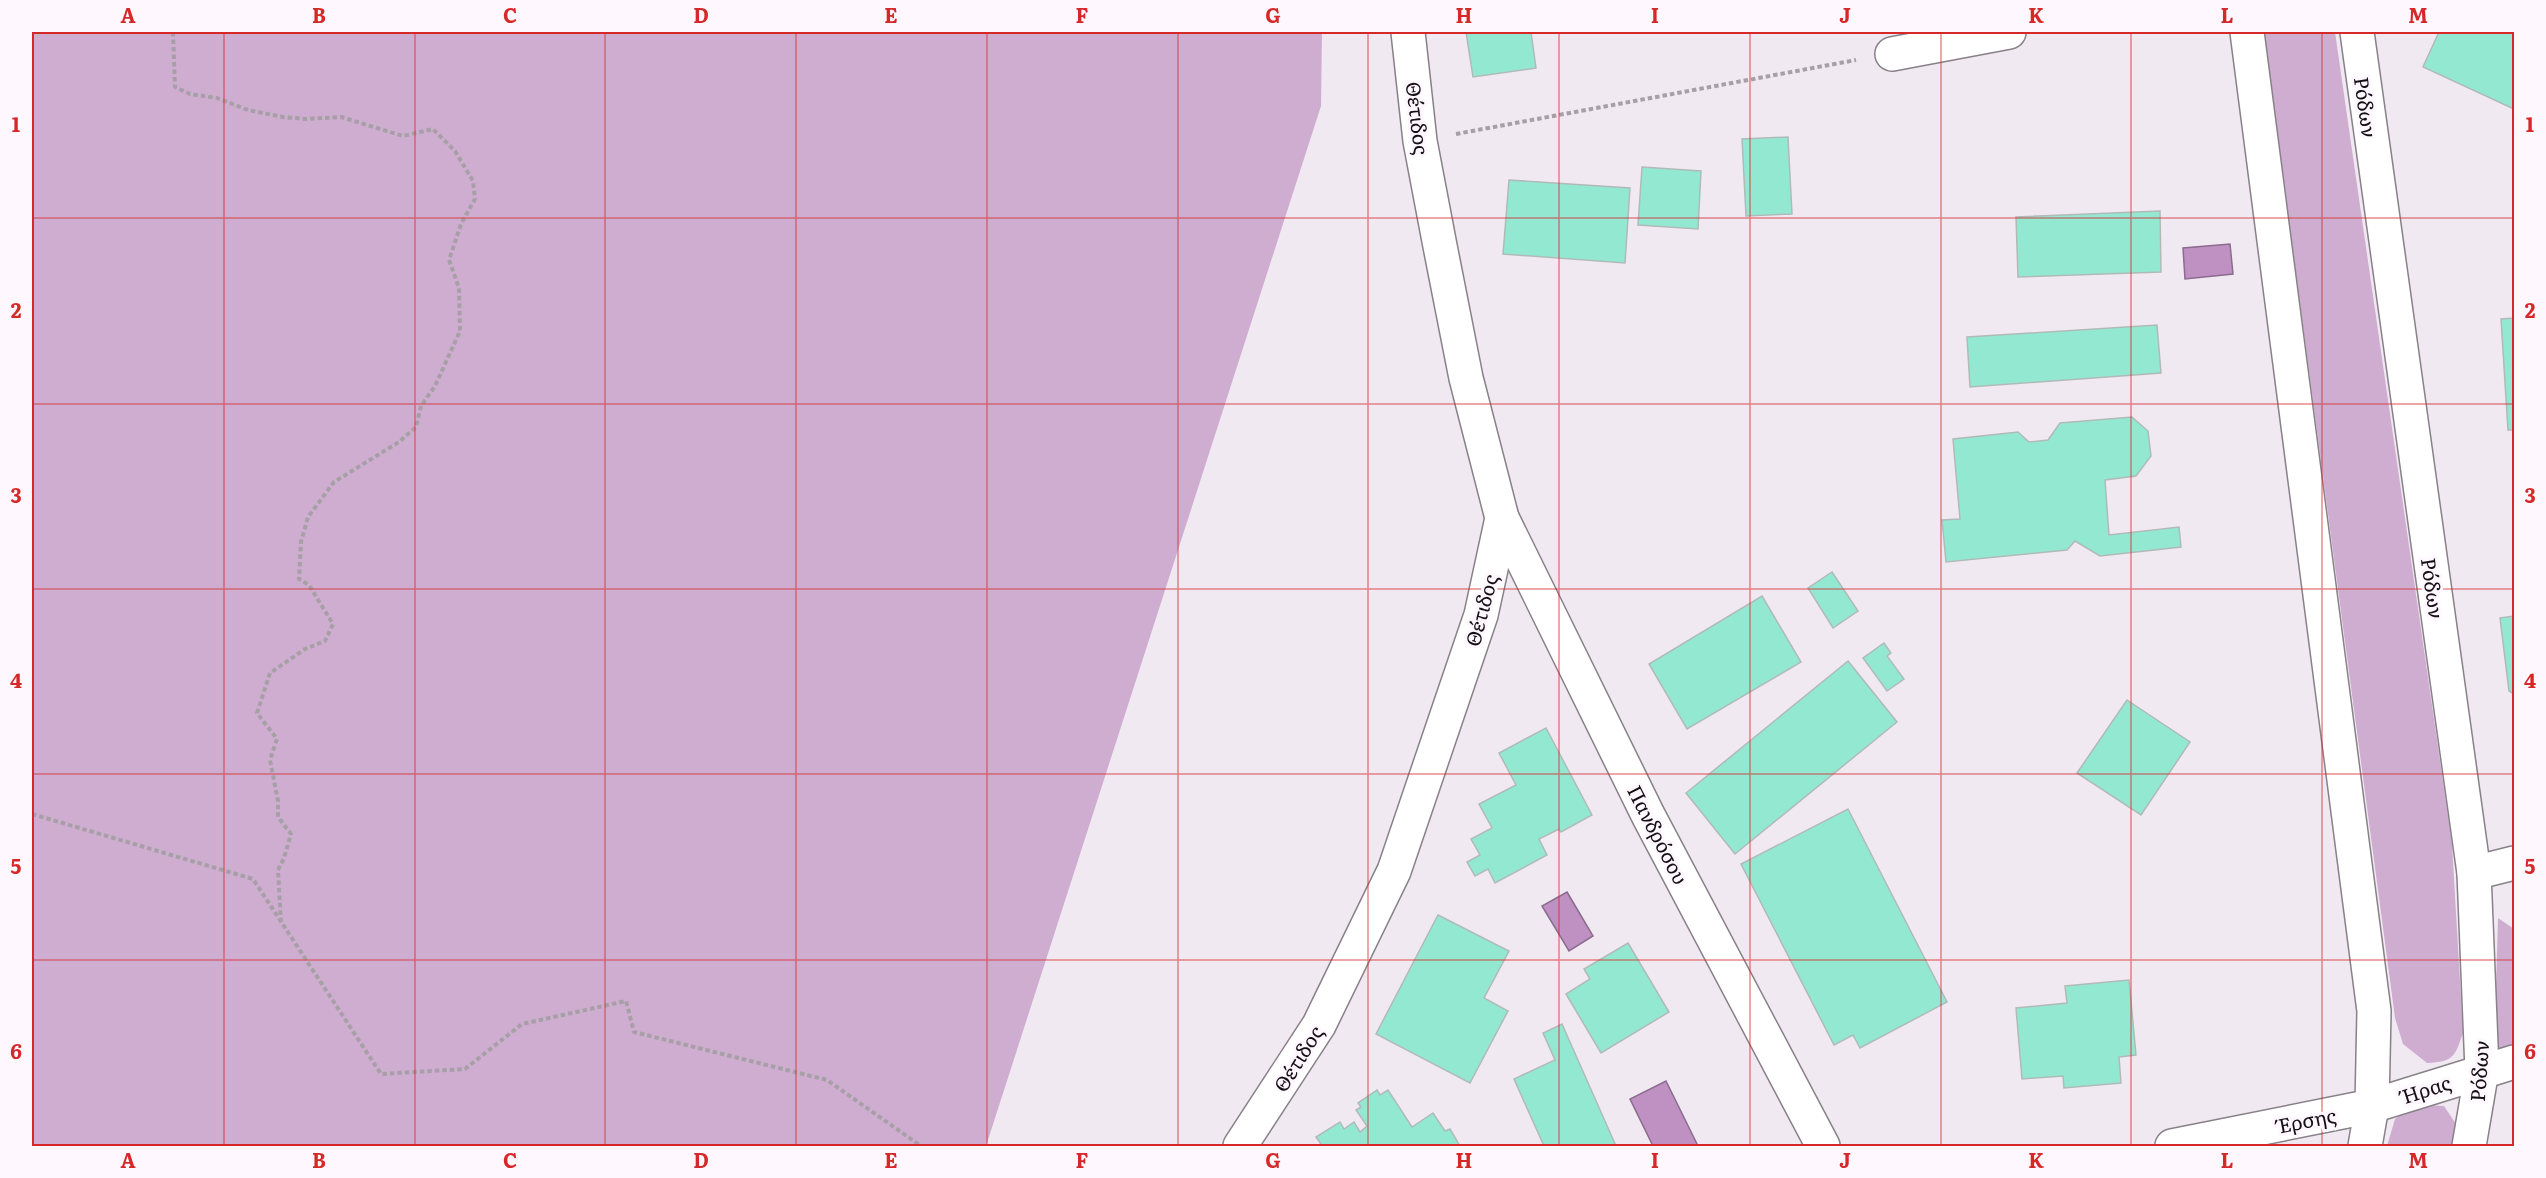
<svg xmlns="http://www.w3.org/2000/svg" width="2546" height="1178" font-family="Literata,serif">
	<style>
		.green { fill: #cfadd1 }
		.water { fill: #bf91c3; stroke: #8b6b8e; stroke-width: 1.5 }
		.building { fill: #93e8d2; stroke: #b0bbb8; stroke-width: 1.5 }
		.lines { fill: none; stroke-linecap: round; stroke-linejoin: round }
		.minor-casing { stroke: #888188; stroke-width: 36 }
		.path { stroke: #a6a0a6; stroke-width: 4; stroke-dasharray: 4.5 3; stroke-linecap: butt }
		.minor { stroke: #fff; stroke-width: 33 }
		.grid { fill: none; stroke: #d62828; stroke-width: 1.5; stroke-opacity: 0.55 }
		.labels { text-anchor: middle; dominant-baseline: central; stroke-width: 6; stroke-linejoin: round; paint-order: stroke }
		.street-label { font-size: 20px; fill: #131113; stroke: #fef7fe }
		.neatline { fill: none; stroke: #d62828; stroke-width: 2 }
		.grid-label { font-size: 20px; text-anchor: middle; font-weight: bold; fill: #d62828 }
	</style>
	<rect width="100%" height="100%" fill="#f1e9f1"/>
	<g class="green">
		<polygon points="32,32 1322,32 1321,106 986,1146 32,1146"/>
		<path d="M 2264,32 L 2335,32 L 2452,844 L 2463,1033 C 2455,1056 2454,1062 2427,1063 L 2403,1044 L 2395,1018 Z"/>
		<polygon points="2498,918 2514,929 2514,1048 2494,1053"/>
		<polygon points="2414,1104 2444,1106 2456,1124 2453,1146 2387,1146 2395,1119"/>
	</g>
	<g class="water">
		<polygon points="2230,244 2233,274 2185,279 2183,248"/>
		<polygon points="1567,892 1593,936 1569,951 1542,906"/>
		<polygon points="1666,1081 1698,1146 1653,1146 1630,1099"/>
	</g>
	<g class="building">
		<polygon points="1466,32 1531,32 1536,68 1473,77"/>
		<polygon points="2439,32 2514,32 2514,109 2423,67"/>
		<polygon points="1788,137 1792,214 1746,216 1742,139"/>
		<polygon points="1642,167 1701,171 1698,229 1638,225"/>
		<polygon points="1509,180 1630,188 1625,263 1503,254"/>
		<polygon points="2160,211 2161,272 2018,277 2016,217"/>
		<polygon points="2514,318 2514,430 2508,430 2501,319"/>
		<polygon points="2157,325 2161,373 1970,387 1967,337"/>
		<polygon points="2132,417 2148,431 2151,456 2136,476 2105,480 2109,535 2179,527 2181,547 2100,556 2075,541 2067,550 1946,562 1942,520 1960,519 1953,439 2018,432 2029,442 2048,440 2060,423"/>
		<polygon points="1832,572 1858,611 1833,628 1808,588"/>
		<polygon points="1762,596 1801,662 1687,729 1649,664"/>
		<polygon points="2514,616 2514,694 2509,691 2500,618"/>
		<polygon points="1884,643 1891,653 1887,656 1904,679 1887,691 1863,658"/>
		<polygon points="1848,661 1897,722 1735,854 1686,793"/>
		<polygon points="2127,700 2190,742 2141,815 2077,773"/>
		<polygon points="1546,728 1592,815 1561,832 1559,829 1539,839 1547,855 1495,883 1488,869 1475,876 1467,862 1480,855 1471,839 1492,828 1479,804 1516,785 1499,753"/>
		<polygon points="1848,809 1947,1002 1860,1048 1853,1035 1834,1045 1741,864"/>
		<polygon points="1438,915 1509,951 1484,998 1508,1011 1470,1083 1376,1034"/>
		<polygon points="1628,943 1669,1012 1601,1053 1566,994 1590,979 1584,969"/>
		<polygon points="2129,980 2136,1055 2119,1057 2121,1083 2064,1088 2063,1076 2022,1079 2016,1008 2067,1003 2065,986"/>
		<polygon points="1562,1024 1616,1146 1544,1146 1514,1079 1555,1060 1543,1033"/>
		<polygon points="1377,1090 1380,1095 1388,1090 1412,1127 1433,1113 1445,1131 1450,1129 1460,1146 1317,1146 1321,1144 1316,1137 1340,1122 1344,1129 1354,1122 1360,1132 1367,1126 1356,1110 1361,1107 1358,1103"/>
	</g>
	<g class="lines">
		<defs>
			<g id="minor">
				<polyline points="2247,32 2374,1011 2372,1106 2365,1146"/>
				<polyline points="2357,32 2474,873 2482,1070 2469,1146"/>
				<polyline points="1892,54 2009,32"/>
				<polyline points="1502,518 1648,815 1823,1146"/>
				<polyline points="2474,873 2514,863"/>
				<polyline points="1240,1146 1319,1025 1394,871 1481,615 1502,518 1466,378 1440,246 1420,141 1408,32"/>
				<polyline points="2172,1146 2372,1106 2514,1062"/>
			</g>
		</defs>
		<use href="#minor" class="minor-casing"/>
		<g class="path">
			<polyline points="173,32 175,87 190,94 217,98 248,110 283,117 307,119 341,117 403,136 433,129 455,151 473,181 475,199 461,224 449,260 459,288 460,331 435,386 421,406 416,427 399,442 334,482 308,517 301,542 299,579 309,585 333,624 325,641 305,649 270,673 257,713 277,739 270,760 278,801 278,817 291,834 284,858 278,870 281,922"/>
			<polyline points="1456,134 1856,60"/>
			<polyline points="32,814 253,879 381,1074 465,1069 522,1024 626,1001 634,1032 827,1080 921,1146"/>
		</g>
		<use href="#minor" class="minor"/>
	</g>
	<path class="grid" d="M 224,32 L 224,1146M 415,32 L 415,1146M 605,32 L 605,1146M 796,32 L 796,1146M 987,32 L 987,1146M 1178,32 L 1178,1146M 1368,32 L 1368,1146M 1559,32 L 1559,1146M 1750,32 L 1750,1146M 1941,32 L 1941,1146M 2131,32 L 2131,1146M 2322,32 L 2322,1146M 32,218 L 2514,218M 32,404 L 2514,404M 32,589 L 2514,589M 32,774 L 2514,774M 32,960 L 2514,960"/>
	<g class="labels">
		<g class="street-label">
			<text transform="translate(2367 107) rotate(82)">Ρόδων</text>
			<text transform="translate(1419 118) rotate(83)">Θέτιδος</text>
			<text transform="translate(2434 588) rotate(82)">Ρόδων</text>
			<text transform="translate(1480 610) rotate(-75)">Θέτιδος</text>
			<text transform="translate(1659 834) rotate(63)">Πανδρόσου</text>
			<text transform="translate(1297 1058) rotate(-58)">Θέτιδος</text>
			<text transform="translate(2478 1071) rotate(-86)">Ρόδων</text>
			<text transform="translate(2426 1088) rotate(-18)">Ήρας</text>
			<text transform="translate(2307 1119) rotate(-11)">Έρσης</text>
		</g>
	</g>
	<rect width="2546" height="1178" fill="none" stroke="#fef7fe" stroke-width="66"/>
	<rect x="33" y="33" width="2480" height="1112" class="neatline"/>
	<g class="grid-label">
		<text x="128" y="23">A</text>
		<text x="319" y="23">B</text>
		<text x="510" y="23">C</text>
		<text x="701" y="23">D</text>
		<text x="891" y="23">E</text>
		<text x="1082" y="23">F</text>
		<text x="1273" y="23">G</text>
		<text x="1464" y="23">H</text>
		<text x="1655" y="23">I</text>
		<text x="1845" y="23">J</text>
		<text x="2036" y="23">K</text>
		<text x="2227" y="23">L</text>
		<text x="2418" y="23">M</text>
		<text x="16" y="132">1</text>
		<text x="2530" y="132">1</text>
		<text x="16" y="318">2</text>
		<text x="2530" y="318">2</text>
		<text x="16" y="503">3</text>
		<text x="2530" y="503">3</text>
		<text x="16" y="688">4</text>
		<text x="2530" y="688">4</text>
		<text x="16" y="874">5</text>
		<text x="2530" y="874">5</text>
		<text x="16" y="1059">6</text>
		<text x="2530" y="1059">6</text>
		<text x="128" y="1168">A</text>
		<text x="319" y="1168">B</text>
		<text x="510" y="1168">C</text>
		<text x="701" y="1168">D</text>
		<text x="891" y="1168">E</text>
		<text x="1082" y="1168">F</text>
		<text x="1273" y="1168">G</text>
		<text x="1464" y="1168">H</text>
		<text x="1655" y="1168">I</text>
		<text x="1845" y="1168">J</text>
		<text x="2036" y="1168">K</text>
		<text x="2227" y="1168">L</text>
		<text x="2418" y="1168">M</text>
	</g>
</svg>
